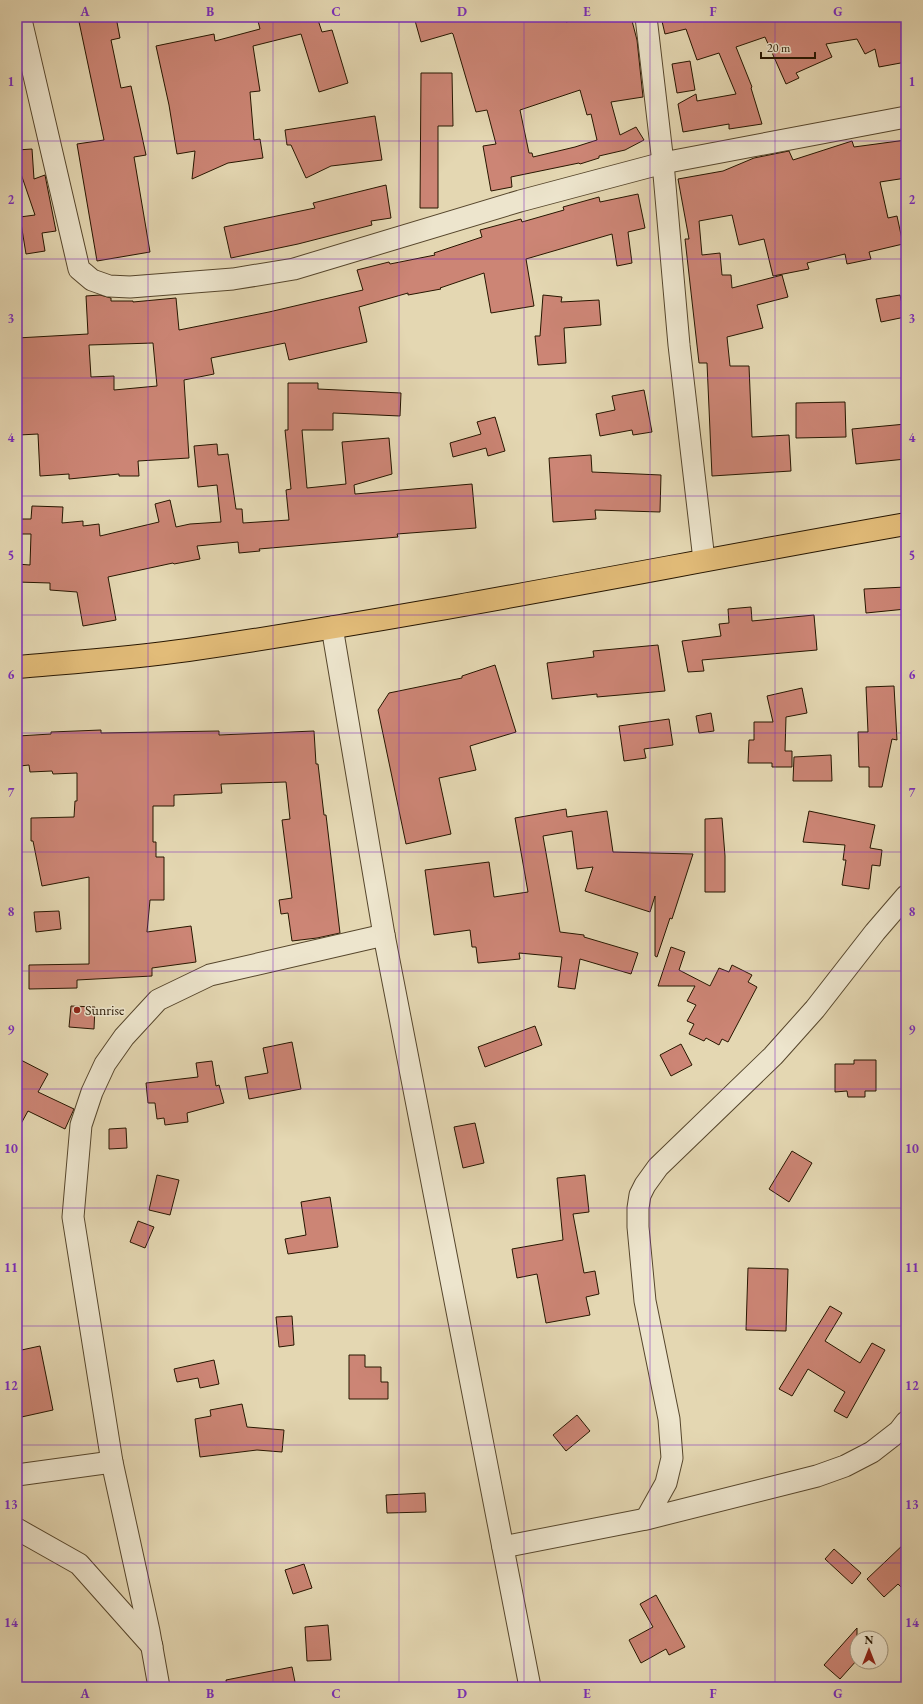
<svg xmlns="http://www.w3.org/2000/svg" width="923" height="1704" font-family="'EB Garamond',serif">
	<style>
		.building { fill: #cc8575; stroke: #271600; fill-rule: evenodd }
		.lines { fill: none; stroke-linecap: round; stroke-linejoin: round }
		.minor-casing { stroke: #56462c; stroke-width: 23 }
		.highway-casing { stroke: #271600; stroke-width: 24 }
		.minor { stroke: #ede5cd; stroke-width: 21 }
		.highway { stroke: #e2bc79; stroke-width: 22 }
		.grid { fill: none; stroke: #7b2cbf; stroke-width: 1; stroke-opacity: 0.55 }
		.poi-dot { fill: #8f2418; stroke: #ede5cd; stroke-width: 1.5 }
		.labels { text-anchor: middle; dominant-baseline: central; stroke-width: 3; stroke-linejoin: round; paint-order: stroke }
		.poi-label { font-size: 14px; fill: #271600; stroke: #ede5cd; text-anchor: start }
		.neatline { fill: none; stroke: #7b2cbf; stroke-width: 1.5 }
		.grid-label { font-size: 13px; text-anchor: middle; font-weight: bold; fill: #7b2cbf }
	</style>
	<rect width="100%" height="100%" fill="#e4d7b2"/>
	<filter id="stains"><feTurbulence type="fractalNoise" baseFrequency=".005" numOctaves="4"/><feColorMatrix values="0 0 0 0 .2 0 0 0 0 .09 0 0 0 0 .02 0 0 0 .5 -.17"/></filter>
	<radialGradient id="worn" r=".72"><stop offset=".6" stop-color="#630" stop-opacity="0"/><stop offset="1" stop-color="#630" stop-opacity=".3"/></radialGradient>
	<g class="building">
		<polygon points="78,17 116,17 120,38 111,40 121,88 131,86 146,155 134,157 150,252 97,261 77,144 104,140"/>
		<polygon points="257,17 317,17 322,32 332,30 348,83 319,92 301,34 253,46 260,91 250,92 254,140 260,139 263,158 228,163 192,179 195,151 177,154 169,105 156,46 214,34 215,41 260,29"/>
		<path d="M 414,17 L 565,17 L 566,22 L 586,17 L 631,17 L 637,40 L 643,97 L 611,102 L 620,135 L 636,127 L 644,140 L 625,150 L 599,156 L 599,158 L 580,164 L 579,163 L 511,177 L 512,187 L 491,191 L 483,146 L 496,144 L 487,110 L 476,112 L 453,34 L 452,33 L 421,42 ZM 580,90 L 587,115 L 591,114 L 597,140 L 575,147 L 533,157 L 532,153 L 529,153 L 520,110 Z"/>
		<polygon points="661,17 906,17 906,62 879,67 875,49 865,54 857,39 826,44 832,57 796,73 799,78 786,84 765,37 736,47 752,87 751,88 762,124 729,129 729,124 683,132 678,104 696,94 697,101 736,94 719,53 697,60 686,29 665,34"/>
		<polygon points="690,61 695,90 677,93 672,64"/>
		<polygon points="421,73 452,73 453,126 438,126 438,208 420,208"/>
		<polygon points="375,116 382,160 331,166 306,178 291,145 287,145 285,130"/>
		<polygon points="906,140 906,178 880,182 888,218 897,216 903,244 869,252 871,259 847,264 845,254 807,263 809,269 773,276 764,239 739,245 732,215 699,221 702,255 720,253 722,275 731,275 732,288 782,275 788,297 757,305 763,328 727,337 730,366 749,366 752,437 789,435 791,471 712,476 707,363 699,363 685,239 689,239 678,179 723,171 754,158 789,151 793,160 852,141 854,147"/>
		<polygon points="32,149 34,179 45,175 56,231 42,233 45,251 26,254 20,217 35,215 19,168 17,168 17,150"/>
		<polygon points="386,185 391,218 371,221 372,225 298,244 231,258 224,227 315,208 313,203"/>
		<path d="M 638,194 L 645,228 L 628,232 L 632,263 L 617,266 L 612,234 L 526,259 L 534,306 L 491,313 L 484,273 L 440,288 L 441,289 L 408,295 L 408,293 L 359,307 L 367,342 L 289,360 L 285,343 L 211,358 L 214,374 L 184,380 L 189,458 L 138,461 L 139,476 L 119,476 L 119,474 L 69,479 L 69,474 L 40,476 L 38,434 L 19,435 L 17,399 L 17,338 L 88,334 L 86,296 L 100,295 L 111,298 L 111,301 L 133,301 L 133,302 L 176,298 L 179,330 L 269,312 L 363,290 L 357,270 L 389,262 L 390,264 L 435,255 L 434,253 L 482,237 L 480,230 L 521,219 L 522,222 L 564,210 L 563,207 L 599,197 L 600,202 ZM 153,343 L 157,386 L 114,390 L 114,376 L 91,377 L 89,345 Z"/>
		<polygon points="543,295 562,297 561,302 599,300 601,325 564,328 566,363 538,365 535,336 540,336"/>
		<polygon points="900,295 905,317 881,322 876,299"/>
		<polygon points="288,383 318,383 318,389 401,393 400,416 333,413 333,430 302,430 307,488 346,484 342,442 389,438 392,474 354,485 355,494 472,484 476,528 397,534 398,537 259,549 260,551 239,553 238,542 197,546 200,559 174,564 173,563 108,577 116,620 83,626 77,592 50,590 50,583 17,582 17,564 30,565 31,534 17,534 17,519 31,519 32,506 63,507 62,523 83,521 83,526 99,524 100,536 159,522 155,504 170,500 176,527 190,524 221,522 217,485 198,487 194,446 217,444 218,455 228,454 236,509 242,509 243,523 289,520 286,490 291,489 285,430 288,430"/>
		<polygon points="644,390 652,432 633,435 632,430 600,436 596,414 615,410 612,396"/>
		<polygon points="845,402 846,437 796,438 796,403"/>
		<polygon points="495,417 505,451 488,456 486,448 453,457 450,443 481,434 477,422"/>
		<polygon points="906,424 906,459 856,464 852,429"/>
		<polygon points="591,455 592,472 661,475 660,512 595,510 596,519 553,522 549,458"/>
		<polygon points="906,587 906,609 866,613 864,589"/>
		<polygon points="751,607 752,621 814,615 817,650 702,660 704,671 688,672 682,641 721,636 719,624 729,623 728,609"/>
		<polygon points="658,645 665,691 597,697 597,694 552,699 547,663 594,657 593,651"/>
		<polygon points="495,665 516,732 470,746 476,770 439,778 451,834 406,844 378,710 389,693 462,678 462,676"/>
		<polygon points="894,686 897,740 892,739 882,787 869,787 869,767 859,767 858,732 868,732 866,687"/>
		<polygon points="802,688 807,713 786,717 785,751 792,751 792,767 772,767 772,763 748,763 749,740 754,740 754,722 773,722 767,696"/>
		<polygon points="711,713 714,731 699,733 696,716"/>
		<polygon points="669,719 673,745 644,749 646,758 624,761 619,726"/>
		<polygon points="101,730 101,733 219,731 219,735 314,731 316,764 318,764 324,815 326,815 340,933 317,938 292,941 288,913 281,914 279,900 292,898 282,820 290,819 286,782 221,784 222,793 174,795 174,806 153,806 153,842 156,842 156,857 164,857 164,900 150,900 147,932 191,926 196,962 152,968 152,976 77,980 77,988 29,989 29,965 89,964 89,877 42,886 33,841 31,841 31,818 74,817 75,801 77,801 77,773 53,774 52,771 30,772 29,765 20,766 18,736 51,734 51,732"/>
		<polygon points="831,755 832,781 793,781 794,757"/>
		<polygon points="566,809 567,817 607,811 613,852 693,854 672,919 670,918 657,957 655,956 655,896 650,912 585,891 593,867 577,869 572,831 543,836 560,932 584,935 584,937 638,953 631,974 580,959 575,989 558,987 562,957 519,953 520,959 478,963 476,947 472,947 470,930 434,935 425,870 489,862 494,897 528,892 515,818"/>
		<polygon points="809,811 875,825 870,848 882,850 880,866 872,865 869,889 842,885 846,860 843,860 845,845 803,842"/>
		<polygon points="722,818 725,856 725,892 705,892 705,819"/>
		<polygon points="59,911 61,929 36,932 34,912"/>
		<polygon points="671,947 685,952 679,970 710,986 719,968 729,972 732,965 752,975 748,982 757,987 728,1042 722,1039 719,1045 706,1038 704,1041 689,1034 694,1024 687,1021 696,1005 687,1001 695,986 658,986"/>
		<polygon points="71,1006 95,1007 94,1029 69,1027"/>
		<polygon points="535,1026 542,1045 485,1067 478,1047"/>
		<polygon points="292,1042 301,1089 249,1099 245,1077 268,1073 263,1048"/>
		<polygon points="681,1044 692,1065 671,1076 660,1055"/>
		<polygon points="17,1058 48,1074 38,1092 74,1109 65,1129 28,1111 17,1131"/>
		<polygon points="854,1060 876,1060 876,1091 865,1091 865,1097 848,1097 847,1091 835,1092 835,1064 854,1064"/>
		<polygon points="212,1061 216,1086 219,1085 224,1103 187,1113 188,1122 165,1125 164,1118 157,1119 155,1103 148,1103 146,1083 198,1077 196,1063"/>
		<polygon points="475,1123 484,1163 463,1168 454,1127"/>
		<polygon points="126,1128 127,1148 109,1149 109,1129"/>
		<polygon points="792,1151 812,1163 789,1202 769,1189"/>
		<polygon points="157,1175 179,1180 170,1215 149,1210"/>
		<polygon points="585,1175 589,1212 573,1214 584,1273 595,1271 599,1294 586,1297 590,1315 546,1323 537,1274 517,1278 512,1249 563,1240 557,1178"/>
		<polygon points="330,1197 338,1247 288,1254 285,1239 306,1235 301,1202"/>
		<polygon points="138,1221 154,1227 145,1248 130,1242"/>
		<polygon points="748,1268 788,1269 786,1331 746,1330"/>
		<polygon points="830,1306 842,1313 825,1341 860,1363 872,1343 885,1350 847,1418 834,1411 845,1392 808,1369 792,1396 779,1389"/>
		<polygon points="292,1316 294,1345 279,1347 276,1317"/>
		<polygon points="40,1346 53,1410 17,1418 17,1351"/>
		<polygon points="349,1355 365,1355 365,1367 381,1367 381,1382 388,1382 388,1399 349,1399"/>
		<polygon points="214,1360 219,1384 200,1388 198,1378 177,1382 174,1369"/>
		<polygon points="242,1404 247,1427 284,1430 282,1452 257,1450 200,1457 195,1419 211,1416 210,1410"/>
		<polygon points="577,1415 590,1431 566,1451 553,1435"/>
		<polygon points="425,1493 426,1512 387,1513 386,1495"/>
		<polygon points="906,1542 906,1592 898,1584 884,1597 867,1579"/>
		<polygon points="834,1549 861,1573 852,1584 825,1559"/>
		<polygon points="304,1564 312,1588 293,1594 285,1570"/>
		<polygon points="656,1595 685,1647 669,1655 666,1649 641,1663 629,1640 653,1627 640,1604"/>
		<polygon points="328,1625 331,1660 307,1661 305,1627"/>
		<polygon points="857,1628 857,1660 840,1679 824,1665"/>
		<polygon points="292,1667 296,1687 227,1687 226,1680"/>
	</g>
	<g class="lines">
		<defs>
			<g id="minor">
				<polyline points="19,17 22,24 79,269 92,280 109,286 130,287 233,279 294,269 520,201 663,163 906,117"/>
				<polyline points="646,17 663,163 679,345 704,560"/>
				<polyline points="332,627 384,935 530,1687"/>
				<polyline points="17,1475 112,1462"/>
				<polyline points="646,1519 666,1483 672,1458 669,1419 645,1301 638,1227 638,1208 640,1195 645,1185 658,1167 773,1056 815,1009 875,932 906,896"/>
				<polyline points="17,1529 79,1564 152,1646"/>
				<polyline points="503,1547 646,1519 817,1476 845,1466 872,1452 899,1431 906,1422"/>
				<polyline points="159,1687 149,1631 112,1462 73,1217 81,1125 92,1092 105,1064 124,1037 158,1000 210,975 384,935"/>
			</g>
			<path id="highway" d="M 17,667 C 74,662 132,658 188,650 C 429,615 667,566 906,524"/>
		</defs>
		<use href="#minor" class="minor-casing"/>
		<use href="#highway" class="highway-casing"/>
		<use href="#minor" class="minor"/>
		<use href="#highway" class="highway"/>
	</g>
	<path class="grid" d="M 148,17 L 148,1687M 273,17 L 273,1687M 399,17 L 399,1687M 524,17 L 524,1687M 650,17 L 650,1687M 775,17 L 775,1687M 17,141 L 906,141M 17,259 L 906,259M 17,378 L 906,378M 17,496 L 906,496M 17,615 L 906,615M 17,733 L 906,733M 17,852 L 906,852M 17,971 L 906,971M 17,1089 L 906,1089M 17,1208 L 906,1208M 17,1326 L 906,1326M 17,1445 L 906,1445M 17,1563 L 906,1563"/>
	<circle class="poi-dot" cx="77" cy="1010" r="4"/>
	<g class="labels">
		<g class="poi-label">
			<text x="85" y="1010">Sunrise</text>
		</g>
	</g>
	<rect width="923" height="1704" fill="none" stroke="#e4d7b2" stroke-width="44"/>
	<g transform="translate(869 1650)"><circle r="19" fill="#ede5cd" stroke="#9e927b"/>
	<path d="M0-3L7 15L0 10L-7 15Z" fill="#8f2418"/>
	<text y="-6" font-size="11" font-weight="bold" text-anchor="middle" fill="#271600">N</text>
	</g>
	<path d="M761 52v6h54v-6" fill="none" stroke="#271600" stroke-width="2"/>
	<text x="767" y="52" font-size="12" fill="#271600" stroke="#ede5cd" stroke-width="3" paint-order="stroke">20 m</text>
	<rect x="22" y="22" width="879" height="1660" class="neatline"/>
	<g class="grid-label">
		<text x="85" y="16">A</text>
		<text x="210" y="16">B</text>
		<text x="336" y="16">C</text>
		<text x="462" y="16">D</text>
		<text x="587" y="16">E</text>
		<text x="713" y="16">F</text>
		<text x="838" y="16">G</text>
		<text x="11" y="86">1</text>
		<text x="912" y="86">1</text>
		<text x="11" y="204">2</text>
		<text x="912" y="204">2</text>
		<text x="11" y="323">3</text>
		<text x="912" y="323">3</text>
		<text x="11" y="442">4</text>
		<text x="912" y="442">4</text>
		<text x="11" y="560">5</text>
		<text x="912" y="560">5</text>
		<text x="11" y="679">6</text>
		<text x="912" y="679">6</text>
		<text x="11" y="797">7</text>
		<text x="912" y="797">7</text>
		<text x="11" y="916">8</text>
		<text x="912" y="916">8</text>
		<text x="11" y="1034">9</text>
		<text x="912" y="1034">9</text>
		<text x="11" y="1153">10</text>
		<text x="912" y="1153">10</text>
		<text x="11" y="1272">11</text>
		<text x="912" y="1272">11</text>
		<text x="11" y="1390">12</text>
		<text x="912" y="1390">12</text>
		<text x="11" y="1509">13</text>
		<text x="912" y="1509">13</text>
		<text x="11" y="1627">14</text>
		<text x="912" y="1627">14</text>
		<text x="85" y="1698">A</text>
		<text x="210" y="1698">B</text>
		<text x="336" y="1698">C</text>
		<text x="462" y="1698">D</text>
		<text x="587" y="1698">E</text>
		<text x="713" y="1698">F</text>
		<text x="838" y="1698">G</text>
	</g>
	<rect width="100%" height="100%" filter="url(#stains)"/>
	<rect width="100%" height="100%" fill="url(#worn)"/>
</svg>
